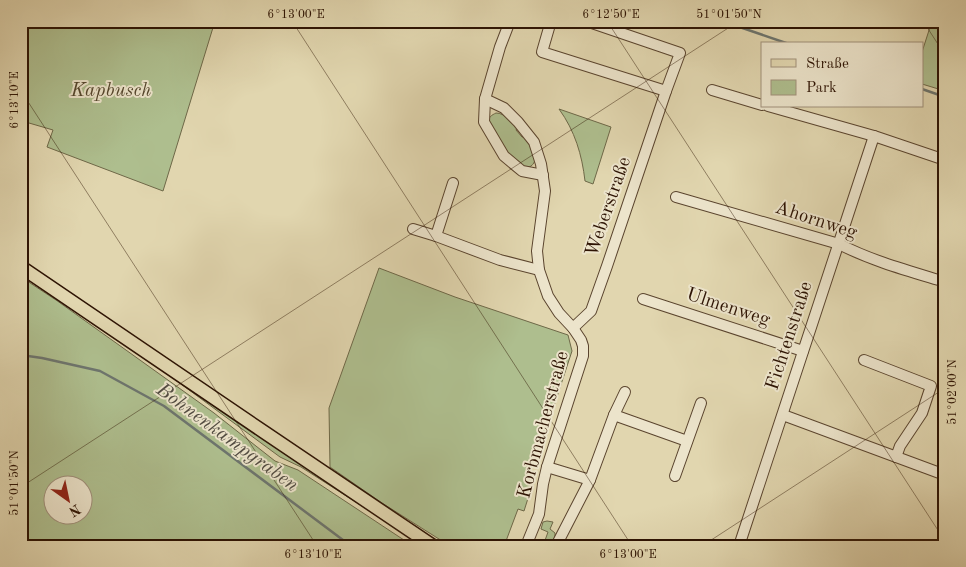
<svg xmlns="http://www.w3.org/2000/svg" width="966" height="567" font-family="'Old Standard TT',serif">
	<style>
		.green { fill: #aebe8e; stroke: #6e6848; fill-rule: evenodd }
		.lines { fill: none; stroke-linecap: round; stroke-linejoin: round }
		.stream { stroke: #6d756e; stroke-width: 2.5 }
		.minor-casing { stroke: #5a442e; stroke-width: 12 }
		.major-casing { stroke: #2d1303; stroke-width: 15 }
		.minor { stroke: #ece4cb; stroke-width: 10 }
		.major { stroke: #e1d6af; stroke-width: 12 }
		.ticks { fill: none; stroke: #2d1303; stroke-width: 1; stroke-opacity: 0.45 }
		.labels { text-anchor: middle; dominant-baseline: central; stroke-width: 4; stroke-linejoin: round; paint-order: stroke }
		.park-label { font-size: 19px; font-style: italic; fill: #54462d; stroke: #ece4cb }
		.street-label { font-size: 19px; fill: #2d1303; stroke: #ece4cb }
		.water-label { font-size: 20px; font-style: italic; fill: #524c42; stroke: #ece4cb }
		.neatline { fill: none; stroke: #2d1303; stroke-width: 2 }
		.ticks-label { font-size: 12px; text-anchor: middle; fill: #2d1303 }
	</style>
	<rect width="100%" height="100%" fill="#e1d6af"/>
	<filter id="stains"><feTurbulence type="fractalNoise" baseFrequency=".004" numOctaves="4"/><feColorMatrix values="0 0 0 0 .2 0 0 0 0 .09 0 0 0 0 .02 0 0 0 .5 -.17"/></filter>
	<radialGradient id="worn" r=".72"><stop offset=".6" stop-color="#630" stop-opacity="0"/><stop offset="1" stop-color="#630" stop-opacity=".3"/></radialGradient>
	<g class="green">
		<polygon points="21,21 215,21 163,191 47,147 53,130 29,123 21,128"/>
		<polygon points="932,21 945,21 945,91 922,84 922,52"/>
		<path d="M 559,109 L 611,127 L 593,184 L 585,181 C 582,155 575,131 559,109 Z"/>
		<path d="M 496,113 C 505,113 511,122 517,128 L 516,130 L 522,137 L 524,137 C 529,144 541,159 531,166 C 528,168 527,167 523,166 C 518,164 513,158 508,154 L 507,151 C 504,146 490,126 489,122 C 488,117 492,115 496,113 Z"/>
		<polygon points="379,268 455,297 568,335 572,351 546,430 529,474 535,476 524,511 518,509 506,541 499,546 450,546 382,503 330,467 329,408"/>
		<path d="M 21,277 L 56,300 L 214,413 L 275,461 L 298,470 L 413,546 L 21,546 ZM 52,484 L 82,484 L 82,514 L 52,514 Z"/>
		<polygon points="143,356 425,546 421,546 401,531 301,467 280,457"/>
		<polygon points="547,521 553,522 550,529 555,533 555,538 551,546 543,546 548,532 541,529 543,522"/>
	</g>
	<g class="lines">
		<g class="stream">
			<polyline points="722,21 789,44"/>
			<polyline points="922,89 945,97"/>
			<polyline points="21,355 42,358 100,371 164,406 351,546"/>
		</g>
		<defs>
			<g id="minor">
				<polyline points="510,21 500,47 485,99 504,108 518,122 534,142 541,164 545,191 537,251 539,270 548,296 559,313 573,328 581,340 583,346 583,356 547,467 543,484 539,514 526,546"/>
				<polyline points="551,21 542,52 666,91"/>
				<polyline points="712,90 762,105"/>
				<polyline points="485,99 484,122 504,156 522,171 543,175"/>
				<polyline points="768,106 874,136 945,160"/>
				<polyline points="453,183 436,236 500,260 539,270"/>
				<path d="M 676,197 L 839,244 C 872,261 909,271 945,282"/>
				<polyline points="413,229 436,236"/>
				<polyline points="643,299 803,351"/>
				<polyline points="573,328 591,311 607,266 666,91 680,53 586,21"/>
				<polyline points="864,360 931,386 922,413 900,446 896,457"/>
				<polyline points="614,415 687,441"/>
				<polyline points="783,415 945,475"/>
				<polyline points="547,467 590,480 614,415 625,392"/>
				<polyline points="675,476 701,403"/>
				<polyline points="556,546 590,480"/>
				<path d="M 739,546 C 785,410 829,273 874,136"/>
			</g>
			<polyline id="major" points="21,267 264,432 433,546"/>
		</defs>
		<use href="#minor" class="minor-casing"/>
		<use href="#major" class="major-casing"/>
		<use href="#minor" class="minor"/>
		<use href="#major" class="major"/>
	</g>
	<path class="ticks" d="M 292,21 L 632,546M 607,21 L 945,541M 923,21 L 945,55M 21,91 L 317,546M 21,487 L 739,21M 702,546 L 945,388"/>
	<g class="labels">
		<g class="park-label">
			<text x="111" y="91">Kapbusch</text>
		</g>
		<g class="street-label">
			<text transform="translate(609 207) rotate(-71)">Weberstraße</text>
			<text transform="translate(816 221) rotate(18)">Ahornweg</text>
			<text transform="translate(728 308) rotate(18)">Ulmenweg</text>
			<text transform="translate(790 336) rotate(-72)">Fichtenstraße</text>
			<text transform="translate(544 425) rotate(-75)">Korbmacherstraße</text>
		</g>
		<g class="water-label">
			<text transform="translate(227 438) rotate(36)">Bohnenkampgraben</text>
		</g>
	</g>
	<rect width="966" height="567" fill="none" stroke="#e1d6af" stroke-width="55"/>
	<rect x="761" y="42" width="162" height="65" fill="#ece4cb" stroke="#a0907b"/>
	<rect x="771" y="59" width="25" height="8" fill="#e1d6af" stroke="#a0907b"/>
	<text x="806" y="68" font-size="15" fill="#2d1303">Straße</text>
	<rect x="771" y="80" width="25" height="15" fill="#aebe8e" stroke="#a0907b"/>
	<text x="806" y="92" font-size="15" fill="#2d1303">Park</text>
	<g transform="translate(68 500) rotate(147)"><circle r="24" fill="#ece4cb" stroke="#a0907b"/>
	<path d="M0-4L9 19L0 12L-9 19Z" fill="#8f2418"/>
	<text y="-8" font-size="14" font-weight="bold" text-anchor="middle" fill="#2d1303">N</text>
	</g>
	<rect x="28" y="28" width="910" height="512" class="neatline"/>
	<g class="ticks-label">
		<text x="296" y="18">6°13'00"E</text>
		<text x="611" y="18">6°12'50"E</text>
		<text x="729" y="18">51°01'50"N</text>
		<text transform="translate(14 100) rotate(-90)" y="4">6°13'10"E</text>
		<text transform="translate(952 392) rotate(-90)" y="4">51°02'00"N</text>
		<text transform="translate(14 483) rotate(-90)" y="4">51°01'50"N</text>
		<text x="313" y="558">6°13'10"E</text>
		<text x="628" y="558">6°13'00"E</text>
	</g>
	<rect width="100%" height="100%" filter="url(#stains)"/>
	<rect width="100%" height="100%" fill="url(#worn)"/>
</svg>
